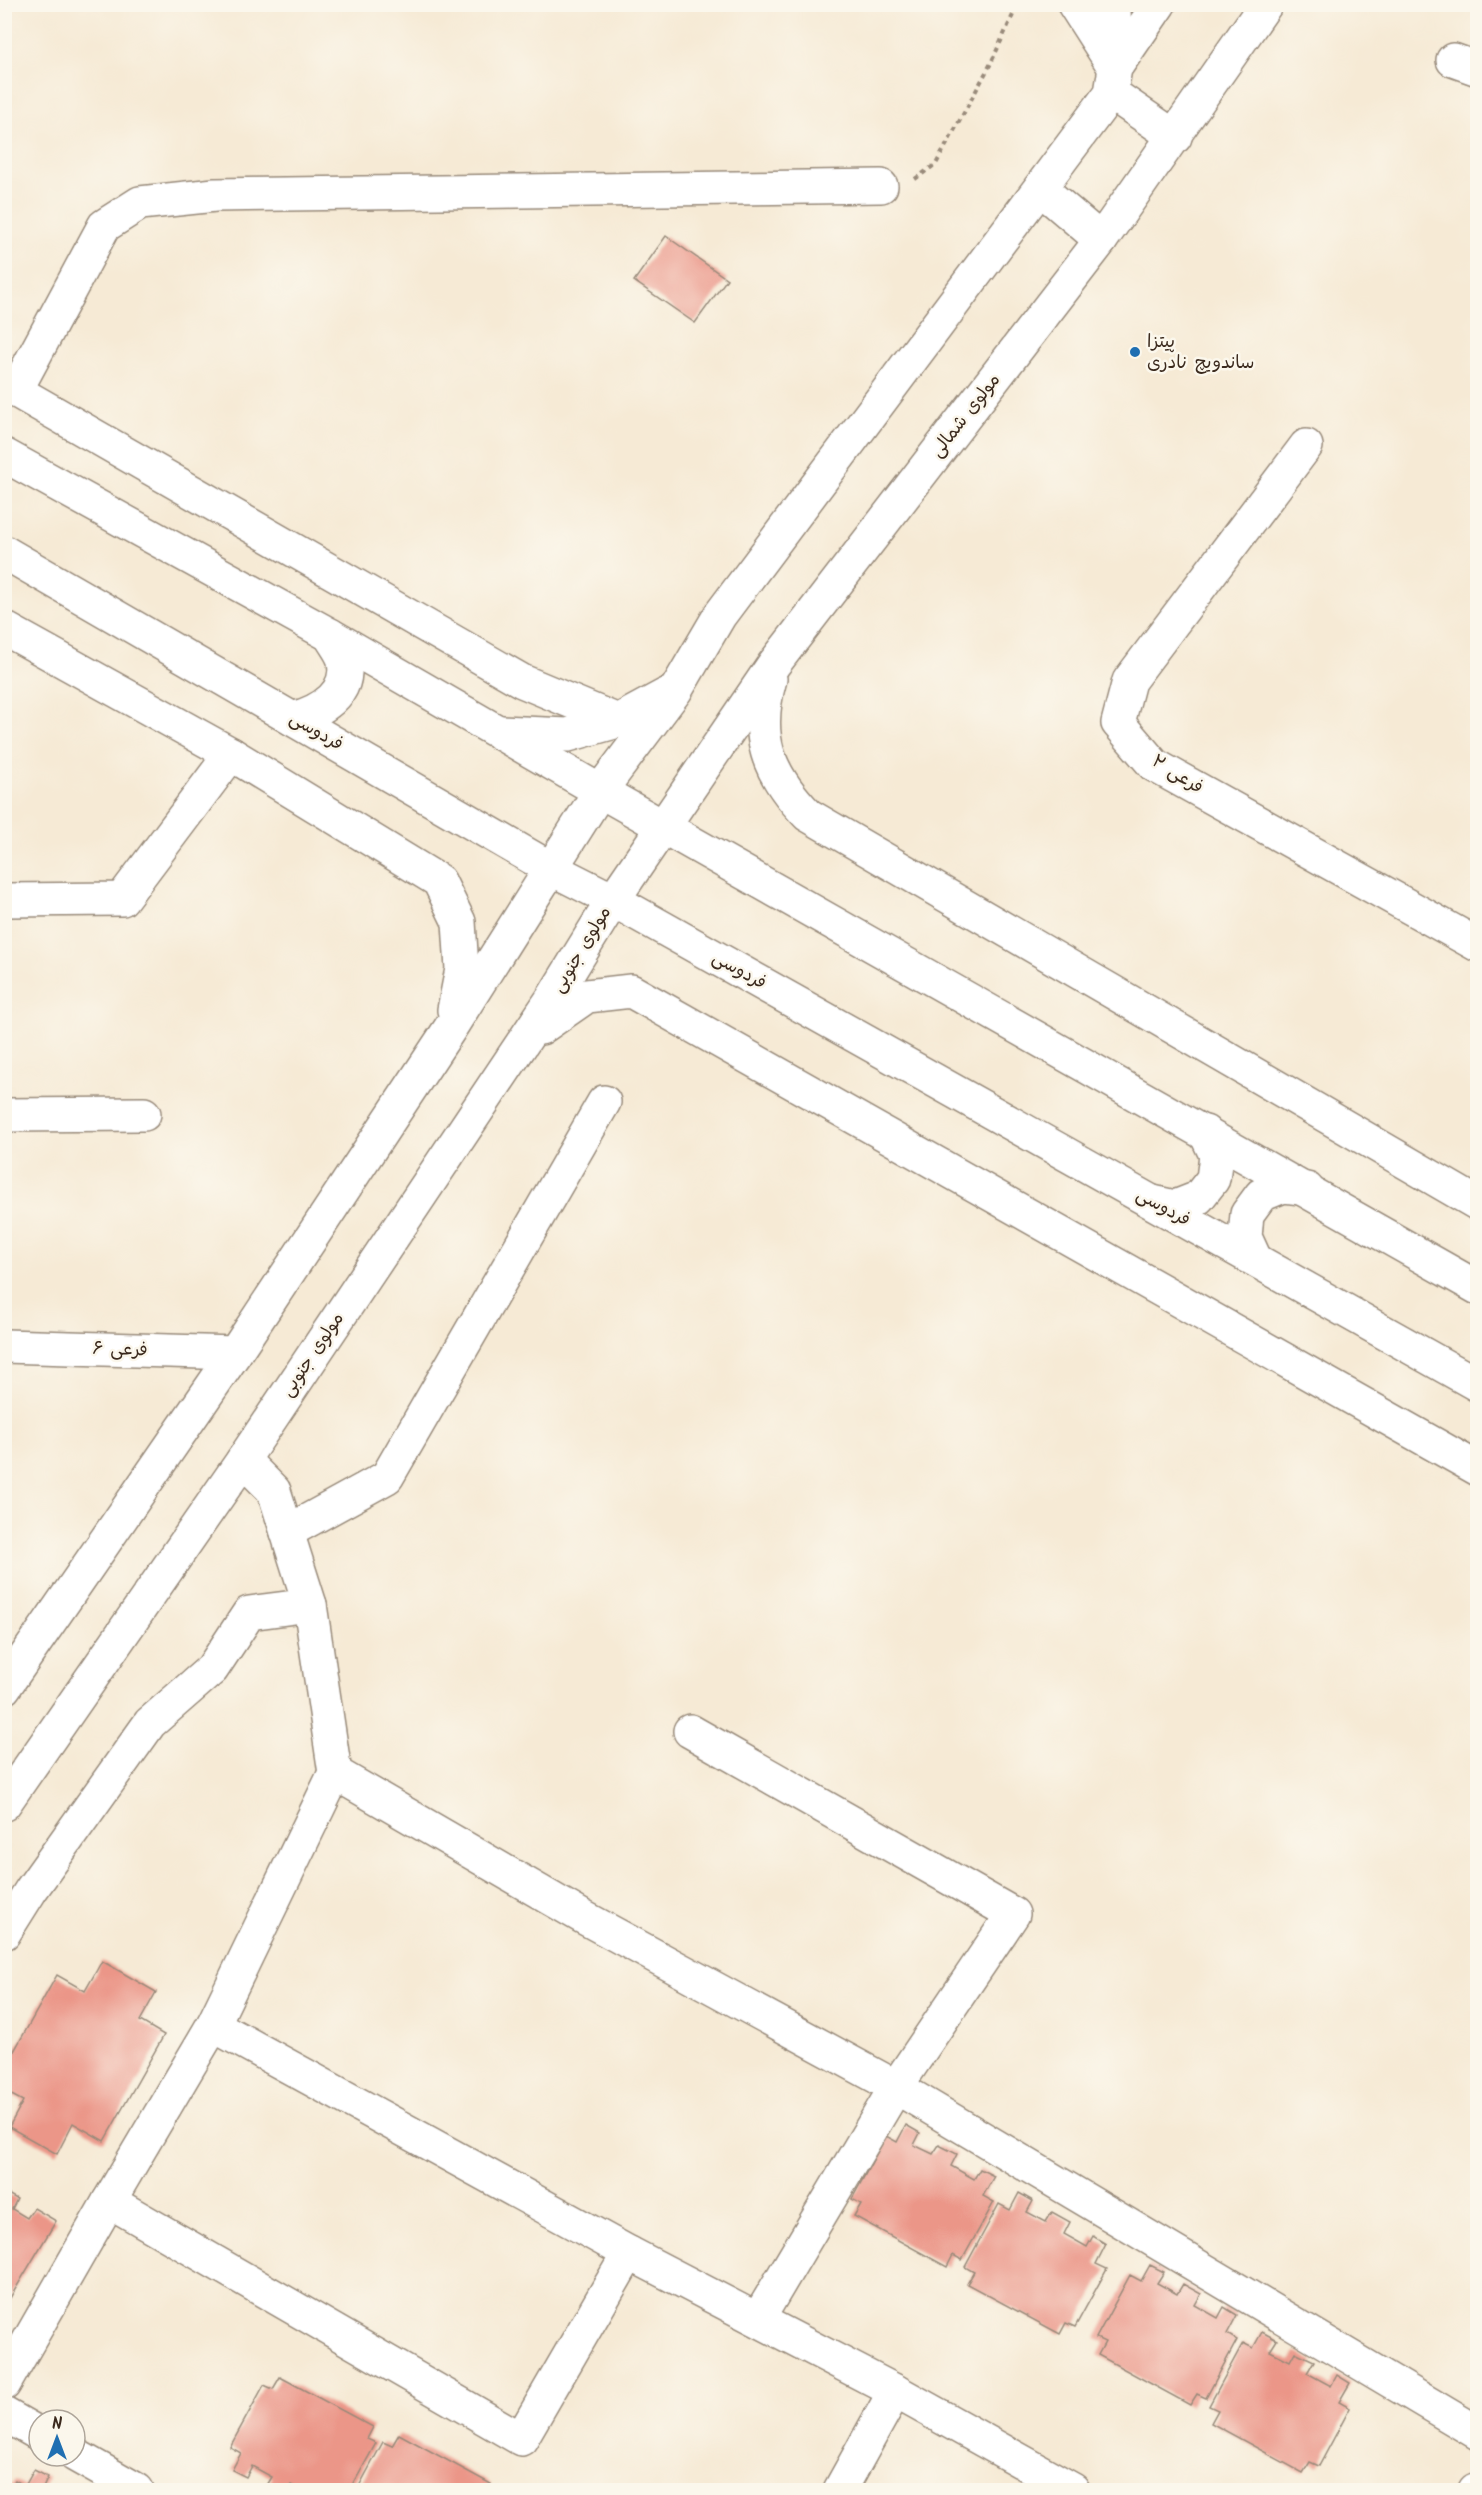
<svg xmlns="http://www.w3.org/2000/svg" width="1482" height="2495" font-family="Kalam,'Playpen Sans Arabic',sans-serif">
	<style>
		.building { fill: #eb9688 }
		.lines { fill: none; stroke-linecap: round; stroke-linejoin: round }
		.pedestrian-casing { stroke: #988a7a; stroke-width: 36 }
		.minor-casing { stroke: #988a7a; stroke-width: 36 }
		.tertiary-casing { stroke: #988a7a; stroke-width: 36 }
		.path { stroke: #988a7a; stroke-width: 4; stroke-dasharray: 4.5 4.5; stroke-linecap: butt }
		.pedestrian { stroke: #fff; stroke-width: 33 }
		.minor { stroke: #fff; stroke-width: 33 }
		.tertiary { stroke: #fff; stroke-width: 33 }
		.poi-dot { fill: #1f6fb2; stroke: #fbf7ec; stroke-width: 2 }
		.labels { text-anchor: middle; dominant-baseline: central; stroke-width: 5; stroke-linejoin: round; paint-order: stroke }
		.poi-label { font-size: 18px; fill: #3b2a1e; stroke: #fbf7ec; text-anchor: start }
		.street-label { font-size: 18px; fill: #3b2a1e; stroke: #fbf7ec }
	</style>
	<rect width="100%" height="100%" fill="#fbf7ec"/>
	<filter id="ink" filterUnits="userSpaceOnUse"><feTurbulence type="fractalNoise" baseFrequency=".0167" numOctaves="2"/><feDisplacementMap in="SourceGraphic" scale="12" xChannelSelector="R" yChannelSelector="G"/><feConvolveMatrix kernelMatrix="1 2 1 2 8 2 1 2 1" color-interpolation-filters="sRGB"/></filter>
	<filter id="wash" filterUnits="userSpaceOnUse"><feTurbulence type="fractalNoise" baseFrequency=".008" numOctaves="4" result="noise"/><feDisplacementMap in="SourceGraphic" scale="24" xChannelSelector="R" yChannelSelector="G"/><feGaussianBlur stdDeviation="1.35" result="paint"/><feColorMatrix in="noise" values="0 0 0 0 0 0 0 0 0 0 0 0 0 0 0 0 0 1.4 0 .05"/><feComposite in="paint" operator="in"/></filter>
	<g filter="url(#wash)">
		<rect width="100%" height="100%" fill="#f6ead5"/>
		<g id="blocks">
			<g class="building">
				<polygon points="666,236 727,279 695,323 634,281"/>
				<polygon points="102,1961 156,1992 140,2021 164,2035 104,2141 73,2123 57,2154 9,2127 23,2101 4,2091 4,2069 57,1975 85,1991"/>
				<polygon points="906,2125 920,2133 914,2145 933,2154 939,2145 957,2154 951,2166 974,2179 980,2169 994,2176 983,2196 994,2202 962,2260 953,2255 947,2267 854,2216 861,2204 852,2199 886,2136 897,2142"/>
				<polygon points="4,2192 17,2199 12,2209 27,2218 34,2208 56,2221 4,2308"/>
				<polygon points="1019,2193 1033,2201 1027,2212 1046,2222 1052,2212 1070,2222 1064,2234 1087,2247 1093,2236 1106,2244 1096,2264 1107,2269 1075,2327 1066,2323 1060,2334 967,2284 974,2272 965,2267 999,2204 1010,2210"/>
				<polygon points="1150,2265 1164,2272 1157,2283 1177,2294 1183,2284 1201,2294 1195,2305 1218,2318 1224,2307 1237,2315 1227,2334 1237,2340 1206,2398 1197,2394 1190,2405 1098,2355 1105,2342 1096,2338 1130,2275 1141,2281"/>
				<polygon points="1262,2332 1277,2340 1270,2351 1290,2361 1295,2352 1314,2361 1307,2373 1331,2386 1337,2375 1350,2383 1339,2402 1350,2408 1319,2466 1310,2462 1303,2473 1211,2423 1218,2410 1209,2406 1243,2343 1253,2348"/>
				<polygon points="280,2377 373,2427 367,2439 376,2443 350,2490 301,2490 291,2485 288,2490 273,2490 266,2487 272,2477 252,2466 246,2477 232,2470 241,2453 230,2447 264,2385 273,2389"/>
				<polygon points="399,2434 491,2484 488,2490 357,2490 383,2442 392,2446"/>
				<polygon points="34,2470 48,2477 43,2488 47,2490 9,2490 15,2480 25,2486"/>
			</g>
		</g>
	</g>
	<g filter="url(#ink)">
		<use href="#blocks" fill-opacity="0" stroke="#988a7a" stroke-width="1.5"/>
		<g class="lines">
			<defs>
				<polyline id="pedestrian" points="895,2391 1073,2490"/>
				<g id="minor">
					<polyline points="1074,4 1115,68"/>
					<polyline points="1453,60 1478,69"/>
					<polyline points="4,384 522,681 618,721"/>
					<polyline points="16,390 104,226 140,203 215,195 881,186"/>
					<polyline points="1306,446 1129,681 1118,723 1154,765 1478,945"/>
					<polyline points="4,900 122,899 231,754"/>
					<polyline points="4,1115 144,1114"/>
					<polyline points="4,1346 235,1353"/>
					<polyline points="243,1460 274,1491 310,1605 335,1773 583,1917 896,2087 1478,2433"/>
					<polyline points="287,1532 387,1477 604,1102"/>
					<polyline points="690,1731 1013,1914 896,2087 758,2319"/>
					<polyline points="4,1933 31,1890 150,1723 212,1669 249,1613 310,1605"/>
					<polyline points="213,2025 629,2253"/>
					<polyline points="109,2201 213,2025 335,1773"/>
					<polyline points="4,2384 109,2201 521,2439 629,2253 895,2391 840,2490"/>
					<polyline points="4,2414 39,2434"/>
					<polyline points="75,2455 137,2490"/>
					<polyline points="1475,2490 1478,2489"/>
				</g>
				<g id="tertiary">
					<polyline points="1114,4 1115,68"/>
					<polyline points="1111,93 1175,137"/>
					<polyline points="1041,189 1101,240"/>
					<polyline points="4,455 330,635 600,791 1478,1288"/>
					<polyline points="4,552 550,868 613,900 1478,1385"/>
					<polyline points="4,628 231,754 439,881 459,922 462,969 454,1010"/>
					<path d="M 770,679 C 754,736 767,773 808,815 L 1478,1204"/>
					<path d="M 293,719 C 320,711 351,695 344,661 C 342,652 334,643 330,635"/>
					<polyline points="501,732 568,735 618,721 666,695"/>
					<polyline points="541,1028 587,996 631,991 1478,1469"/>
					<polyline points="1153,1202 1175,1207 1198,1198 1213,1179 1216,1155 1205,1132"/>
					<polyline points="1255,1259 1245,1237 1247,1214 1261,1195 1283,1186 1307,1189"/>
					<polyline points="4,1688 235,1353 449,1030 600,791 676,690 720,615 1111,93 1115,68 1159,4"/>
					<polyline points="4,1804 243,1460 554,996 613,900 774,664 1101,240 1266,4"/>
				</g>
			</defs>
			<use href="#pedestrian" class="pedestrian-casing"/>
			<use href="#minor" class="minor-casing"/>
			<use href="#tertiary" class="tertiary-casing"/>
			<polyline class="path" points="915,179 936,164 990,65 1018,4"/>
			<use href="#pedestrian" class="pedestrian"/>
			<use href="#minor" class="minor"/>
			<use href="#tertiary" class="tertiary"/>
		</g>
	</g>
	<circle class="poi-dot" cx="1135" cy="352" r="6"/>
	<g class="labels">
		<g class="poi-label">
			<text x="1147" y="342">پیتزا<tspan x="1147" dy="21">ساندویچ نادری</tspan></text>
		</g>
		<g class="street-label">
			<text transform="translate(966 416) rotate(-52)">مولوی شمالی</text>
			<text transform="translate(316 732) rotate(30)">فردوسی</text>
			<text transform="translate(1177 775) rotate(32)">فرعی ۲</text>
			<text transform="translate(582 950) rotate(-59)">مولوی جنوبی</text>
			<text transform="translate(739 971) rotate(29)">فردوسی</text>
			<text transform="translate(1163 1208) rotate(29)">فردوسی</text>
			<text transform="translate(120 1350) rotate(2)">فرعی ۶</text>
			<text transform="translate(313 1355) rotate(-56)">مولوی جنوبی</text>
		</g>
	</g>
	<rect width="1482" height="2495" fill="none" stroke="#fbf7ec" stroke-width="24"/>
	<g transform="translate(57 2438)"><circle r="28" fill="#fbf7ec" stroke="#aea59a" stroke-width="1.5"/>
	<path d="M0-4.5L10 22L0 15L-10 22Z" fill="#1f6fb2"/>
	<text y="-9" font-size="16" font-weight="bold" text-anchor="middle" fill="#3b2a1e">N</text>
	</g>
</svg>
